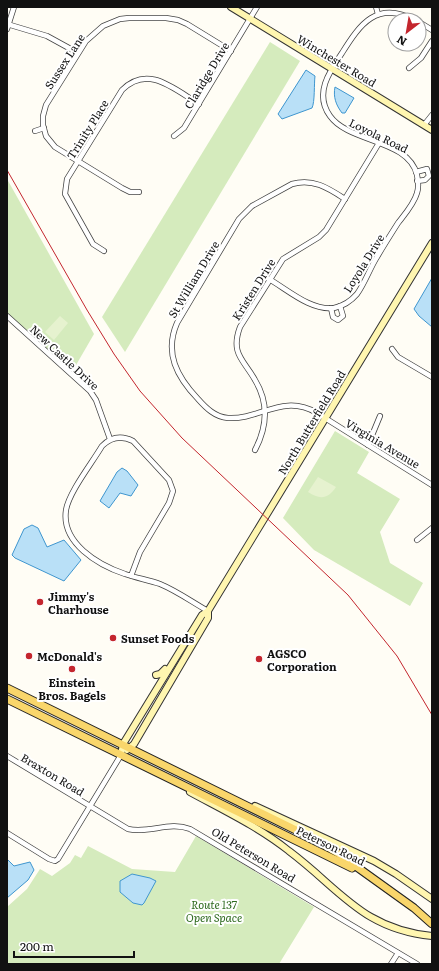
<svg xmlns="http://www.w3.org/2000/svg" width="439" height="971" font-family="Literata,serif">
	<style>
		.green { fill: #d5ebbd }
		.pitch { fill: #e6f2cf }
		.water { fill: #b9e0f7; stroke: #3f96cf }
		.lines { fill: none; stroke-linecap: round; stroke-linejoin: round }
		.minor-casing { stroke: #444; stroke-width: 6 }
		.secondary-casing { stroke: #333; stroke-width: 8 }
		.primary-casing { stroke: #222; stroke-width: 9 }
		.minor { stroke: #fff; stroke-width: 4.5 }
		.secondary { stroke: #fff6b0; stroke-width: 6 }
		.primary { stroke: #f9d66b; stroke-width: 7 }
		.rail { stroke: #c4262e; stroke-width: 1 }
		.poi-dot { fill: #c4262e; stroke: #fff; stroke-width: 1.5 }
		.labels { text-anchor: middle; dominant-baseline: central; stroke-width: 4; stroke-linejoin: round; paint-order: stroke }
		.street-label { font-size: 11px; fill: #111; stroke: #fff }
		.poi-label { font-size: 11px; font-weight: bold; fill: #111; stroke: #fff; text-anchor: start }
		.park-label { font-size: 11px; font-style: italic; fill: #2f6b1f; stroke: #fff }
	</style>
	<rect width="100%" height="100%" fill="#fffdf5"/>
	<g class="green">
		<polygon points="270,42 300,61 125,352 102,317"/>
		<polygon points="7,179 94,334 72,372 7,314"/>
		<polygon points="335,431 369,452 357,473 400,499 380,532 390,563 423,583 410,606 314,550 283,518"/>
		<polygon points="196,836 314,907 279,964 7,964 7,907 27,889 40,869 52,876 70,863 75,855 81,858 88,846 132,869 175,872"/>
	</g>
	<g class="pitch">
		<polygon points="60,316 68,323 54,340 45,332"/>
		<path d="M 318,477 L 336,487 C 328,499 320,500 308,492 Z"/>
	</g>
	<g class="water">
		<path d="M 306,70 L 315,76 C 314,83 315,102 312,108 L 282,119 L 278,114 Z"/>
		<path d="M 335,87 L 354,98 L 345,113 L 342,113 C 336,105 333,97 335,87 Z"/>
		<polygon points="432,278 432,327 419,316 414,309"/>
		<polygon points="122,468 127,471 138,485 131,496 120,493 109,508 100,501 117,472"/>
		<polygon points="32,525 38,528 47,547 64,540 81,560 64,581 15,558 12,555 24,529"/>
		<polygon points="7,859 14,866 30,862 34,870 28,880 7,898"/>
		<polygon points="132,874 150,878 156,881 144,903 142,905 133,903 120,892 120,881"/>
	</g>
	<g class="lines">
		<defs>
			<g id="minor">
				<polyline points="376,7 378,14"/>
				<polyline points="419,22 432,30"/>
				<polyline points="7,24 47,36 78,53"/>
				<polyline points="7,29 14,7"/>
				<polyline points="409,68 421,58 432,41"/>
				<polyline points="424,125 432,115"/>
				<polyline points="35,131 44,128"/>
				<polyline points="174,136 184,128 257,7"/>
				<polyline points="416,172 427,169 429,176 425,180 417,181"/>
				<polyline points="139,192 130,192 122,188 55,147 46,136 43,125 43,116 46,105 86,41 103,26 120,19 129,18 166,18 178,20 187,24 231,51"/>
				<path d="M 345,199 C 328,188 313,178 292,184 L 252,206 L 239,219 L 177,323 C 164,353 177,377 198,399 C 206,408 215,417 228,418 C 260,420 283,393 317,413 L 432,485"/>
				<path d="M 104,251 L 93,244 L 65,194 L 67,179 L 122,90 C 148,64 174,89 199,104"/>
				<path d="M 269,279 C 288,290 311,311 334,308 C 343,306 351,301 357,294 C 365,283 370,268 377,257 C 384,245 391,234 398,223 C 405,214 414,204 417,193 C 419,187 418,180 417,175 C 409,139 349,143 330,116 C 314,94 329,72 342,53 C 360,24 377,0 415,20"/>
				<polyline points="331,308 333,317 338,320 343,316 340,306"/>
				<polyline points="7,316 90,391 96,400 110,439"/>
				<polyline points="392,349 398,357 432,377"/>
				<polyline points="368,445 380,416"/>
				<path d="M 255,450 C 267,427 269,403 255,380 C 244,360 230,354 240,327 L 283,259 L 319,237 L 326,230 L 379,143"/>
				<polyline points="417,540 432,528"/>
				<path d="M 131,576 L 140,552 L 169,503 L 173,491 L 169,480 L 133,441 C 121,435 111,437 102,446 C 92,463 69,492 66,510 C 61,543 98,565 125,574 C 136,578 149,580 160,584 C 177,591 192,602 208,611"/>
				<path d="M 7,756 L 128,829 C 149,834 169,821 190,829 L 417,964"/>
				<polyline points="7,833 49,859 55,861 58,859 121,755"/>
				<polyline points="391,964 398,953"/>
			</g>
			<g id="secondary">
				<polyline points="231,7 432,130"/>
				<polyline points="156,675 160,674 165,669"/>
				<polyline points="127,750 134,744 208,618 208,611"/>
				<polyline points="121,755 123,744 202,615 208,611 432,243"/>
				<path d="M 190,792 C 223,810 259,827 289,851 C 340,889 362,929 432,936"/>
				<polyline points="255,806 374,861 396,874 432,899"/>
			</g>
			<g id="primary">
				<polyline points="7,688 310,837 336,852 414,908 432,924"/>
				<polyline points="7,699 352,868"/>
			</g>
		</defs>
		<use href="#minor" class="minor-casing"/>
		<use href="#secondary" class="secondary-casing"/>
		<use href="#primary" class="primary-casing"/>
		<use href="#minor" class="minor"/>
		<use href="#secondary" class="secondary"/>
		<use href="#primary" class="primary"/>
		<polyline class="rail" points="7,170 87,310 114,354 140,391 182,438 348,595 397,656 432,715"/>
	</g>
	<g class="poi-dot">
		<circle cx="40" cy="602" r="4"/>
		<circle cx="113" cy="638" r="4"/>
		<circle cx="29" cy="656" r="4"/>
		<circle cx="259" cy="659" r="4"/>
		<circle cx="72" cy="669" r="4"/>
	</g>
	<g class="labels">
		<g class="street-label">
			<text transform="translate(337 60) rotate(31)">Winchester Road</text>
			<text transform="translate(64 61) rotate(-57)">Sussex Lane</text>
			<text transform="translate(206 75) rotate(-59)">Claridge Drive</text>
			<text transform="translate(87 129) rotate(-58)">Trinity Place</text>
			<text transform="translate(379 135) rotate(26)">Loyola Road</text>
			<text transform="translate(363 263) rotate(-58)">Loyola Drive</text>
			<text transform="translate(193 279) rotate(-59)">St William Drive</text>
			<text transform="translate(253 289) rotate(-58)">Kristen Drive</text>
			<text transform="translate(65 357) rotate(43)">New Castle Drive</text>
			<text transform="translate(311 422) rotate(-59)">North Butterfield Road</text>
			<text transform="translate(383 443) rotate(31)">Virginia Avenue</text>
			<text transform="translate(53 774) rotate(31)">Braxton Road</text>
			<text transform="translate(331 845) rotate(26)">Peterson Road</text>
			<text transform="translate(254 854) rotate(31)">Old Peterson Road</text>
		</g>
		<g class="poi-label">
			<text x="48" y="596">Jimmy's<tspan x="48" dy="13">Charhouse</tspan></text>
			<text x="121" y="638">Sunset Foods</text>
			<text x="267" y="653">AGSCO<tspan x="267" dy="13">Corporation</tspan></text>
			<text x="37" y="656">McDonald's</text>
			<text x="72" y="682" text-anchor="middle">Einstein<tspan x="72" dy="13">Bros. Bagels</tspan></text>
		</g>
		<g class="park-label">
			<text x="214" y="904">Route 137<tspan x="214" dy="13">Open Space</tspan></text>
		</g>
	</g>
	<rect width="439" height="971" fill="none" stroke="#111111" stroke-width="16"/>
	<g transform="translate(407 32) rotate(211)"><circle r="19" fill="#ffffff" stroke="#a0a0a0"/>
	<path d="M0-3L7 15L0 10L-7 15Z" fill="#c4262e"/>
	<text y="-6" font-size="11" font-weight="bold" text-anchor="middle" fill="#111111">N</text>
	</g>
	<path d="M14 951v6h120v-6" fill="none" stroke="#111111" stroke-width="2"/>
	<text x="20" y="951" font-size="12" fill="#111111" stroke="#ffffff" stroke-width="3" paint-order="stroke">200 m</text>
</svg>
